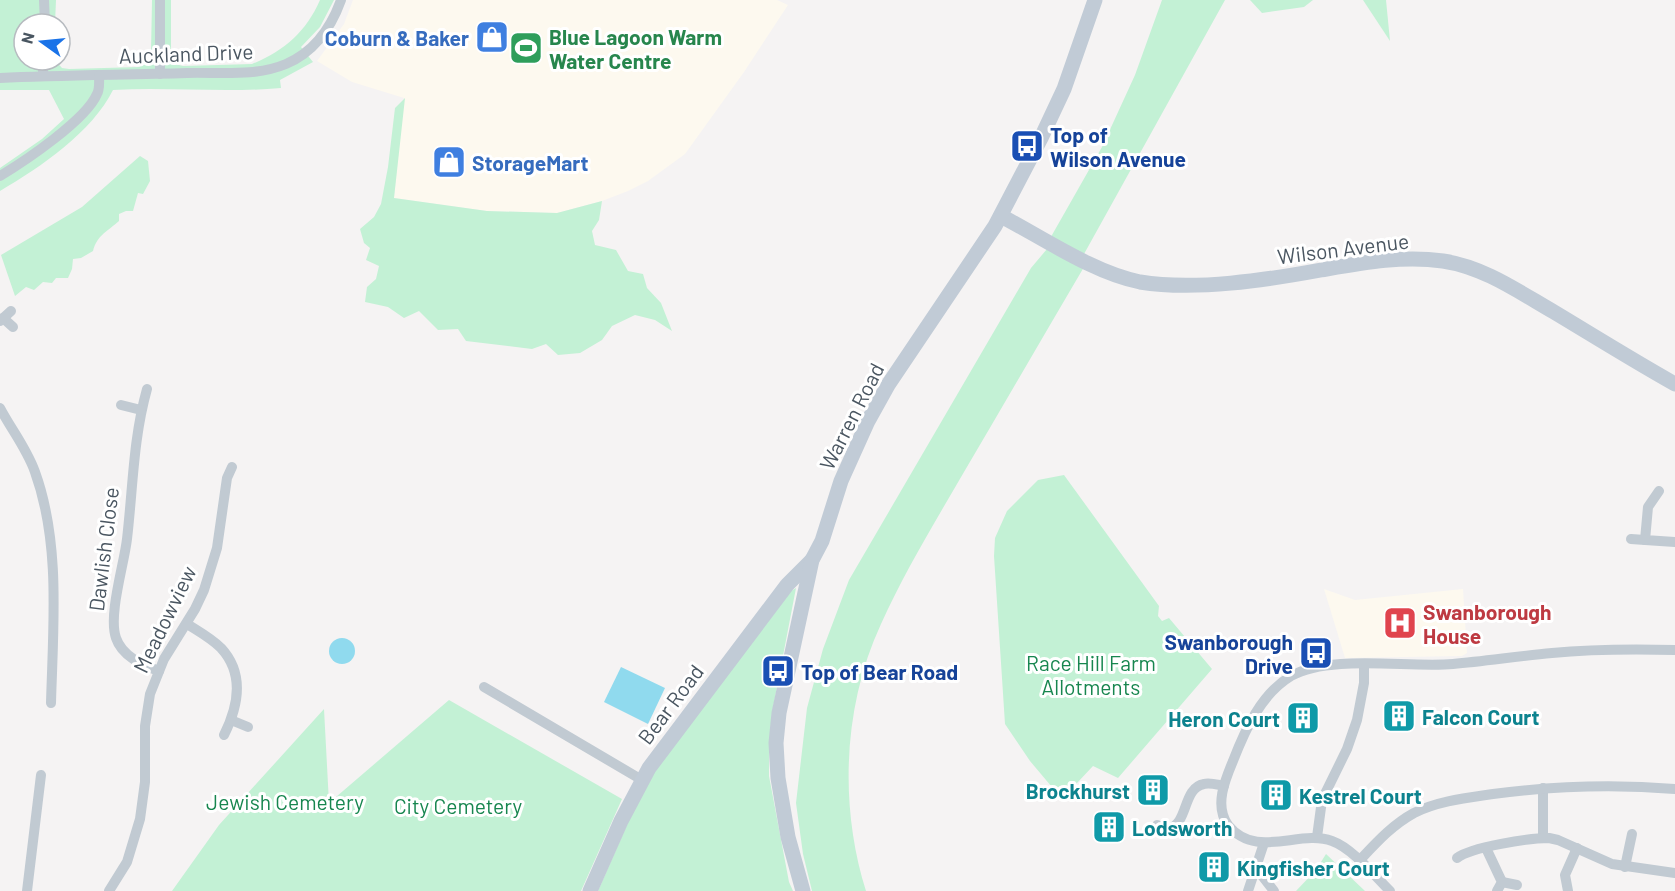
<svg xmlns="http://www.w3.org/2000/svg" width="1675" height="891" font-family="Barlow,sans-serif">
	<style>
		.commercial { fill: #fdf9ef }
		.green { fill: #c3f1d5 }
		.water { fill: #90daee }
		.lines { fill: none; stroke-linecap: round; stroke-linejoin: round }
		.street { stroke: #c1cad2; stroke-width: 10 }
		.secondary { stroke: #c1cbd6; stroke-width: 15 }
		.labels { text-anchor: middle; dominant-baseline: central; stroke-width: 6; stroke-linejoin: round; paint-order: stroke }
		.leisure-label { font-size: 21px; font-weight: bold; fill: #27864d; stroke: #fff; text-anchor: start }
		.shop-label { font-size: 21px; font-weight: bold; fill: #366cbe; stroke: #fff; text-anchor: end }
		.street-label { font-size: 21px; fill: #4a5661; stroke: #fff }
		.transit-label { font-size: 21px; font-weight: bold; fill: #164399; stroke: #fff; text-anchor: start }
		.health-label { font-size: 21px; font-weight: bold; fill: #be3a42; stroke: #fff; text-anchor: start }
		.park-label { font-size: 21px; fill: #17864f; stroke: #fff }
		.culture-label { font-size: 21px; font-weight: bold; fill: #0d838f; stroke: #fff; text-anchor: start }
	</style>
	<rect width="100%" height="100%" fill="#f5f3f3"/>
	<g class="commercial">
		<polygon points="353,0 777,0 788,5 744,72 685,154 648,181 628,191 602,201 557,213 487,211 394,198 404,98 352,82 317,61 344,24"/>
		<polygon points="1324,589 1355,600 1463,589 1467,653 1462,656 1345,658"/>
	</g>
	<g class="green">
		<path d="M 0,0 L 56,0 L 55,24 L 24,24 L 24,60 L 55,60 L 62,68 L 69,69 L 139,67 L 147,63 L 151,53 L 152,0 L 171,0 L 171,59 L 175,64 L 183,66 L 252,64 C 284,51 306,32 320,0 L 334,0 L 320,27 L 301,47 L 313,62 L 280,80 L 281,88 C 225,93 169,87 113,90 C 92,132 41,167 0,191 L 0,168 L 42,139 L 64,119 L 49,90 L 0,90 Z"/>
		<path d="M 1162,0 L 1225,0 L 1084,254 L 1084,267 C 1044,335 1004,404 964,472 C 935,522 905,571 881,624 C 843,706 839,805 866,891 L 812,891 L 803,854 L 796,803 L 807,708 L 823,649 L 849,580 L 1031,268 L 1047,249 L 1052,235 L 1102,147 L 1135,75 Z"/>
		<polygon points="1250,0 1313,0 1304,7 1262,13"/>
		<polygon points="1363,0 1386,0 1390,41"/>
		<polygon points="405,98 394,198 487,211 557,213 602,201 599,220 592,231 595,245 616,250 628,271 643,274 647,288 661,303 672,331 655,320 635,315 612,326 602,340 580,353 558,355 546,344 532,349 466,341 458,329 438,330 419,311 404,318 388,307 365,302 367,287 376,279 379,266 366,260 370,248 364,243 360,229 374,217 381,204 388,167 395,108"/>
		<path d="M 140,156 L 148,161 L 150,181 L 143,194 L 138,193 L 133,211 L 126,211 L 119,214 L 119,221 C 108,231 97,235 93,251 L 81,258 L 73,259 L 72,269 L 68,278 L 56,278 L 52,283 L 43,282 L 34,290 L 26,287 L 15,296 L 1,255 L 82,207 Z"/>
		<polygon points="1064,475 1159,606 1158,616 1162,621 1169,618 1212,669 1118,778 1093,766 1062,799 1030,761 1005,724 994,556 995,538 1007,511 1038,480"/>
		<polygon points="796,588 772,713 769,745 769,776 789,882 793,891 598,891 636,804 655,770 791,591"/>
		<polygon points="449,700 622,799 581,891 172,891 219,825 324,709 329,803"/>
		<polygon points="1326,854 1365,891 1296,891 1316,870"/>
	</g>
	<g class="water">
		<circle cx="342" cy="651" r="13"/>
		<polygon points="621,667 665,688 648,724 604,702"/>
	</g>
	<g class="lines">
		<g class="street">
			<polyline points="44,0 45,24"/>
			<polyline points="160,0 160,74"/>
			<polyline points="43,76 43,60"/>
			<path d="M 0,78 C 62,75 124,75 187,73 C 219,72 255,77 286,64 C 314,52 331,28 341,0"/>
			<path d="M 0,176 C 25,161 86,120 97,94 C 100,89 99,81 99,76"/>
			<polyline points="3,318 13,327"/>
			<polyline points="0,321 11,311"/>
			<path d="M 147,389 C 133,439 133,488 127,539 C 124,565 108,615 116,638 C 122,656 142,665 159,671"/>
			<polyline points="121,405 141,410"/>
			<path d="M 0,408 C 11,429 27,449 35,472 C 61,544 53,627 51,703"/>
			<polyline points="1659,491 1648,507 1645,540 1675,542"/>
			<polyline points="1631,539 1645,540"/>
			<path d="M 187,624 C 198,631 211,638 221,648 C 245,674 238,707 224,735"/>
			<polyline points="484,687 642,780"/>
			<polyline points="231,720 248,727"/>
			<path d="M 1157,825 L 1168,829 C 1189,824 1182,788 1204,784 C 1210,782 1218,785 1224,786"/>
			<polyline points="1317,837 1322,800 1347,749 1357,720 1364,683 1364,664"/>
			<polyline points="1543,838 1543,788"/>
			<polyline points="1486,848 1502,882 1497,891"/>
			<path d="M 1457,858 C 1471,847 1530,838 1549,838 L 1558,840 L 1612,864 L 1675,873"/>
			<path d="M 1359,861 C 1376,843 1392,825 1414,813 C 1438,801 1466,798 1493,794 C 1554,786 1613,784 1675,789"/>
			<polyline points="1625,867 1632,834"/>
			<polyline points="1256,868 1274,891"/>
			<polyline points="1502,882 1517,885"/>
			<polyline points="27,891 41,775"/>
			<polyline points="109,891 127,862 140,819 145,782 145,726 150,694 164,659 195,609 204,590 217,548 227,478 232,467"/>
			<polyline points="1248,891 1264,843"/>
			<path d="M 1390,891 C 1375,876 1352,848 1332,841 C 1299,829 1256,860 1228,825 C 1214,806 1225,780 1233,761 C 1245,730 1261,694 1291,676 C 1330,654 1408,668 1453,664 C 1486,661 1519,656 1552,653 C 1593,649 1634,649 1675,650"/>
			<polyline points="1568,891 1565,875 1577,848"/>
		</g>
		<g class="secondary">
			<path d="M 1001,216 C 1043,238 1094,273 1140,282 C 1195,291 1267,280 1321,270 C 1361,263 1402,255 1443,261 C 1484,267 1519,292 1554,312 C 1594,336 1634,361 1675,384"/>
			<polyline points="590,891 621,821 649,768 787,585 812,560"/>
			<polyline points="803,891 788,837 778,778 776,743 779,713 812,560 822,541 841,481 868,421 888,385 995,226 1041,138 1064,89 1095,0"/>
		</g>
	</g>
	<defs>
		<symbol id="shop-square" viewBox="-11 -11 22 22"><rect x="-9" y="-9" width="18" height="18" rx="4" fill="#3f7fe0" stroke="#fff"/><path d="M-5-2.5h2.3a2.7 3.5 0 0 1 5.4 0H5L5.5 6h-11ZM-1.5-2.5h3a1.5 2.3 0 0 0-3 0Z" fill="#fff"/></symbol>
		<symbol id="stadium-square" viewBox="-11 -11 22 22"><rect x="-9" y="-9" width="18" height="18" rx="4" fill="#2e9e5b" stroke="#fff"/><path d="M0-5a6.5 5 0 1 0 0 10a6.5 5 0 1 0 0-10ZM-3.5-1.8h7v3.6h-7Z" fill="#fff"/></symbol>
		<symbol id="bus-square" viewBox="-11 -11 22 22"><rect x="-9" y="-9" width="18" height="18" rx="4" fill="#1a4fb4" stroke="#fff"/><path d="M-5-6H5V4H4V6H2V4H-2V6H-4V4H-5ZM-3.5-4V0h7V-4ZM-3.5 1.2v1.5H-2V1.2ZM2 1.2v1.5H3.5V1.2Z" fill="#fff"/></symbol>
		<symbol id="hospital-square" viewBox="-11 -11 22 22"><rect x="-9" y="-9" width="18" height="18" rx="4" fill="#e0444e" stroke="#fff"/><path d="M-5-5h3v3.5h4V-5h3V5h-3V1.5h-4V5h-3Z" fill="#fff"/></symbol>
		<symbol id="building-square" viewBox="-11 -11 22 22"><rect x="-9" y="-9" width="18" height="18" rx="4" fill="#0f9aa8" stroke="#fff"/><path d="M-4-6H4V6H1V3H-1V6H-4ZM-2.5-4.3h1.7v1.8h-1.7ZM.8-4.3h1.7v1.8H.8ZM-2.5-1h1.7V.8h-1.7ZM.8-1h1.7V.8H.8Z" fill="#fff"/></symbol>
	</defs>
	<g fill-rule="evenodd">
		<use href="#shop-square" x="473" y="18" width="38" height="38"/>
		<use href="#stadium-square" x="507" y="29" width="38" height="38"/>
		<use href="#bus-square" x="1008" y="127" width="38" height="38"/>
		<use href="#shop-square" x="430" y="143" width="38" height="38"/>
		<use href="#hospital-square" x="1381" y="604" width="38" height="38"/>
		<use href="#bus-square" x="1297" y="634" width="38" height="38"/>
		<use href="#bus-square" x="759" y="652" width="38" height="38"/>
		<use href="#building-square" x="1380" y="697" width="38" height="38"/>
		<use href="#building-square" x="1284" y="699" width="38" height="38"/>
		<use href="#building-square" x="1134" y="771" width="38" height="38"/>
		<use href="#building-square" x="1257" y="776" width="38" height="38"/>
		<use href="#building-square" x="1090" y="808" width="38" height="38"/>
		<use href="#building-square" x="1195" y="848" width="38" height="38"/>
	</g>
	<g class="labels">
		<g class="leisure-label">
			<text x="549" y="36">Blue Lagoon Warm<tspan x="549" dy="24">Water Centre</tspan></text>
		</g>
		<g class="shop-label">
			<text x="469" y="37">Coburn &amp; Baker</text>
			<text x="472" y="162" text-anchor="start">StorageMart</text>
		</g>
		<g class="street-label">
			<text transform="translate(186 53) rotate(-2)">Auckland Drive</text>
			<text transform="translate(1343 248) rotate(-7)">Wilson Avenue</text>
			<text transform="translate(851 416) rotate(-63)">Warren Road</text>
			<text transform="translate(103 549) rotate(-83)">Dawlish Close</text>
			<text transform="translate(164 619) rotate(-64)">Meadowview</text>
			<text transform="translate(670 704) rotate(-53)">Bear Road</text>
		</g>
		<g class="transit-label">
			<text x="1050" y="134">Top of<tspan x="1050" dy="24">Wilson Avenue</tspan></text>
			<text x="1293" y="641" text-anchor="end">Swanborough<tspan x="1293" dy="24">Drive</tspan></text>
			<text x="801" y="671">Top of Bear Road</text>
		</g>
		<g class="health-label">
			<text x="1423" y="611">Swanborough<tspan x="1423" dy="24">House</tspan></text>
		</g>
		<g class="park-label">
			<text x="1091" y="662">Race Hill Farm<tspan x="1091" dy="24">Allotments</tspan></text>
			<text x="285" y="801">Jewish Cemetery</text>
			<text x="458" y="805">City Cemetery</text>
		</g>
		<g class="culture-label">
			<text x="1422" y="716">Falcon Court</text>
			<text x="1280" y="718" text-anchor="end">Heron Court</text>
			<text x="1130" y="790" text-anchor="end">Brockhurst</text>
			<text x="1299" y="795">Kestrel Court</text>
			<text x="1132" y="827">Lodsworth</text>
			<text x="1237" y="867">Kingfisher Court</text>
		</g>
	</g>
	<g transform="translate(42 42) rotate(285)"><circle r="28" fill="#ffffff" stroke="#b7bbc0" stroke-width="1.5"/>
	<path d="M0-4.5L10 22L0 15L-10 22Z" fill="#1a73e8"/>
	<text y="-9" font-size="16" font-weight="bold" text-anchor="middle" fill="#4a5661">N</text>
	</g>
</svg>
